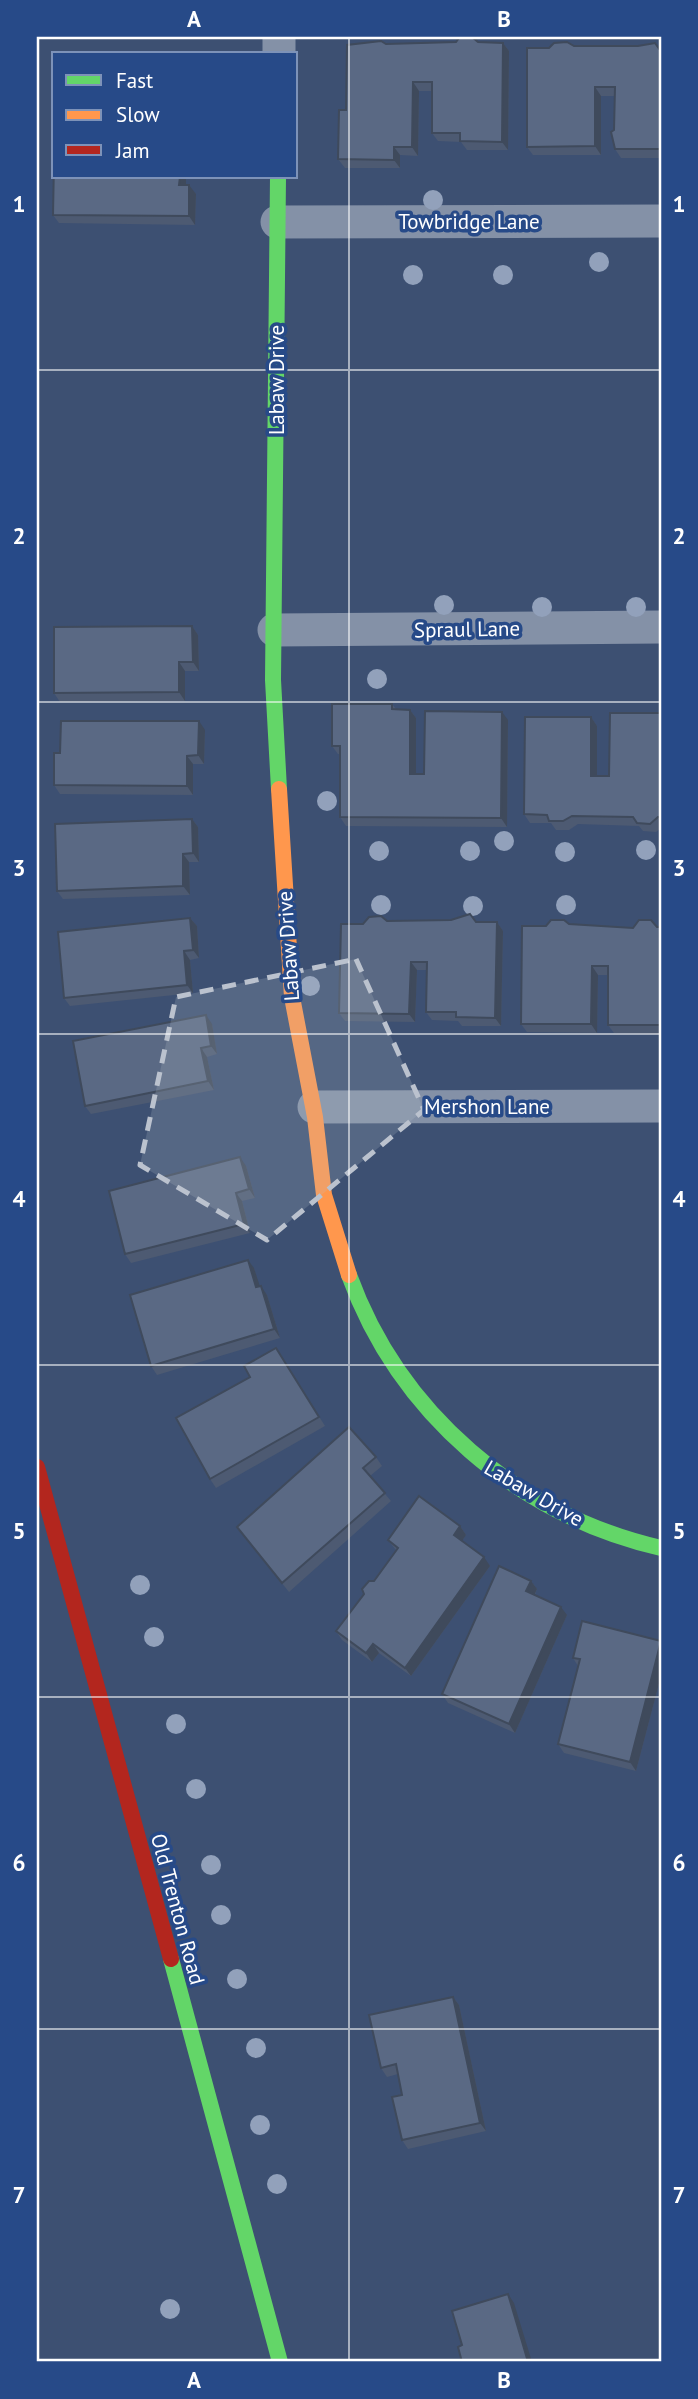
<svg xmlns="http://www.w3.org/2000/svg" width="698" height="2399" font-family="'PT Sans',sans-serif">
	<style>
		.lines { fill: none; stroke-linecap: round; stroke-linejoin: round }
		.street { stroke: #8491a7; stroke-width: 33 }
		.fast { stroke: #63d668; stroke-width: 16 }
		.slow { stroke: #ff974d; stroke-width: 16 }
		.jam { stroke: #b3261e; stroke-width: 16 }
		.tree { fill: #92a1bb }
		.wall { fill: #4d5a72 }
		.shaded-wall { fill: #3f4a5c }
		.building { fill: #5a6984; stroke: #3f4a5c; stroke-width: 2 }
		.marked { fill: #bbc2ce; fill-opacity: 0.2; stroke: #bbc2ce; stroke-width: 5; stroke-dasharray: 14 9; stroke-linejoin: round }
		.grid { fill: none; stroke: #fff; stroke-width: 2; stroke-opacity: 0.55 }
		.labels { text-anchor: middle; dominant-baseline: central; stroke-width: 7; stroke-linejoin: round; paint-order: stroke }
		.street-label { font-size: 21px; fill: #fff; stroke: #274a88 }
		.neatline { fill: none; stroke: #fff; stroke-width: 2.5 }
		.grid-label { font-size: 23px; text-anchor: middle; font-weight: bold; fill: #fff }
	</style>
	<rect width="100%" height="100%" fill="#3d5072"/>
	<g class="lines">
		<g class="street">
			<polyline points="279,54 279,37"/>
			<polyline points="277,222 661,221"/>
			<polyline points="274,630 661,627"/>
			<polyline points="314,1107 661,1106"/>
		</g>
		<g class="fast">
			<polyline points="278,177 273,680 279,789"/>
			<path d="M 349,1275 C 399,1413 518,1515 661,1548"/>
			<polyline points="171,1959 280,2362"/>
		</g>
		<polyline class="slow" points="279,789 292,997 315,1117 324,1195 349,1275"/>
		<polyline class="jam" points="37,1467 171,1959"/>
	</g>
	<g class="tree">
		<circle cx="433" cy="200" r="10"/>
		<circle cx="599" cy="262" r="10"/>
		<circle cx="413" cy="275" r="10"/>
		<circle cx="503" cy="275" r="10"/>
		<circle cx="444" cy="605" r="10"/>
		<circle cx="542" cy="607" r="10"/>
		<circle cx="636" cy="607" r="10"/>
		<circle cx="377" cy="679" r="10"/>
		<circle cx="327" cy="801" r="10"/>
		<circle cx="504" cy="841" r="10"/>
		<circle cx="646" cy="850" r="10"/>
		<circle cx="379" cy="851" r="10"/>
		<circle cx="470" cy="851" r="10"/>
		<circle cx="565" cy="852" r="10"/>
		<circle cx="381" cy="905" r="10"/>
		<circle cx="566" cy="905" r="10"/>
		<circle cx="473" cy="906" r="10"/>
		<circle cx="310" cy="986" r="10"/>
		<circle cx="140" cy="1585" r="10"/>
		<circle cx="154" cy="1637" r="10"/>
		<circle cx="176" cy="1724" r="10"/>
		<circle cx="196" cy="1789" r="10"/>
		<circle cx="211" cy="1865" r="10"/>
		<circle cx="221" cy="1915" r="10"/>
		<circle cx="237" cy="1979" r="10"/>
		<circle cx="256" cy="2048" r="10"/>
		<circle cx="260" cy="2125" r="10"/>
		<circle cx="277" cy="2184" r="10"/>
		<circle cx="170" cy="2309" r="10"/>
	</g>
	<g class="wall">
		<polygon points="478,42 503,43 509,51 508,150 467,150 461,142 438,141 432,133 432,91 419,91 418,156 400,155 400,168 345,168 338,159 346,110 386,44"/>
		<polygon points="574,46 661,50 661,158 621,158 615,149 615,96 601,96 601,155 533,155 527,147"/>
		<polygon points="54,177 186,177 186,185 196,194 195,225 59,223 53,215"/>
		<polygon points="192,626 198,635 199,671 185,671 185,701 60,702 54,693"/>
		<polygon points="392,704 396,709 410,710 416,718 416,774 424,774 508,720 507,827 346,826 340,817 340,754 338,754 332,746"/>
		<polygon points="661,713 661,828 656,832 643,831 639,826 578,824 569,830 556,830 551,823 530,823 524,814 591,717 597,726 597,776 609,776"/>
		<polygon points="205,730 204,764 193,764 193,795 60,794 54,785 60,753"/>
		<polygon points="192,819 198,827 199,862 189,862 190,895 63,899 57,891"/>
		<polygon points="190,918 197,926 199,958 190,960 193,993 70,1006 64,998"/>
		<polygon points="387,921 497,922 503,931 501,1026 462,1026 458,1021 432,1020 426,1012 426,970 417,970 415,1022 345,1021 339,1013 363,924"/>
		<polygon points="569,924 633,928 661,927 661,1034 614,1033 608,1025 608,975 598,975 597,1033 527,1032 521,1024 546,926"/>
		<polygon points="212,1024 217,1054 207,1057 214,1090 91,1114 85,1106"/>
		<polygon points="246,1166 255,1198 242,1201 250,1233 131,1263 125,1254"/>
		<polygon points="254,1268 259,1287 267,1295 280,1338 157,1375 151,1366"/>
		<polygon points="282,1357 325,1426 216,1488 210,1479 250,1377"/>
		<polygon points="376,1457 382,1466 370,1476 391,1501 289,1592 237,1527"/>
		<polygon points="460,1526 466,1535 462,1541 490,1566 411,1676 379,1653 372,1662 342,1640 336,1631 396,1550 388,1540"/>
		<polygon points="531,1581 537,1589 535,1595 567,1615 515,1733 448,1703 442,1694"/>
		<polygon points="661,1641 661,1676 636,1771 564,1753 558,1744 578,1666 573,1658"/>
		<polygon points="453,1997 459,2005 486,2131 408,2149 402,2140 402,2095 398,2074 387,2077 381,2068"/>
	</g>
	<g class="shaded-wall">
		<polygon points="503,43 509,51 508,150 502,142"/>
		<polygon points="413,82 419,91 418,156 412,147"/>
		<polygon points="595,87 601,96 601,155 595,146"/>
		<polygon points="394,147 400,155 400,168 394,160"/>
		<polygon points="180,177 186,177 186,194 179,185"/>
		<polygon points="189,185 196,194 195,225 189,216"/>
		<polygon points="192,626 198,635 199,671 193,662"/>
		<polygon points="179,662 185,671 185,701 179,692"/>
		<polygon points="410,710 416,718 416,782 410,774"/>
		<polygon points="502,712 508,720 507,827 501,818"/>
		<polygon points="591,717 597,726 597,784 591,776"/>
		<polygon points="199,721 205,730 204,764 198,755"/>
		<polygon points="187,756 193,764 193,795 187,786"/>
		<polygon points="192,819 198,827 199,862 193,853"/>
		<polygon points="183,854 189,862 190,895 183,886"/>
		<polygon points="190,918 197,926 199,958 193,950"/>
		<polygon points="497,922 503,931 501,1026 495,1018"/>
		<polygon points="184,951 190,960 193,993 187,985"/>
		<polygon points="411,962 417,970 415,1022 409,1014"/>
		<polygon points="592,966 598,975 597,1033 591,1024"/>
		<polygon points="206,1015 212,1024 217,1054 211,1046"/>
		<polygon points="201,1048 207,1057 214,1090 208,1081"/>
		<polygon points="240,1157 246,1166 255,1198 249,1189"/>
		<polygon points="236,1193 242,1201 250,1233 244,1224"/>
		<polygon points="248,1260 254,1268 263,1296 256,1287"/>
		<polygon points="261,1286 267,1295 280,1338 274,1329"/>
		<polygon points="460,1526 466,1535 460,1544 454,1535"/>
		<polygon points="484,1557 490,1566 411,1676 405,1668"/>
		<polygon points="531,1581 537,1589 532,1600 526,1591"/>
		<polygon points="561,1607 567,1615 515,1733 509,1724"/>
		<polygon points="373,1644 379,1653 372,1662 366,1653"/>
		<polygon points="661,1644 661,1676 636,1771 630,1762"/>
		<polygon points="453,1997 459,2005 486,2131 480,2123"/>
		<polygon points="508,2294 514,2303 532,2362 528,2362"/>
	</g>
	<g class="building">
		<polygon points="472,37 478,42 503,43 502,142 460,141 460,133 432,133 432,82 413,82 412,147 394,147 394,160 338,159 339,110 346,110 347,45 381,41 386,44 456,42 459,38"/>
		<polygon points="567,42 574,46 638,46 655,43 660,50 661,50 661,149 615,149 611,132 614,130 615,87 595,87 595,146 527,147 527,48 549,48 554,43"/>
		<polygon points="54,161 54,177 180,177 179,185 189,185 189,216 53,215"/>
		<polygon points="192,626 193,662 179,662 179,692 54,693 54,627"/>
		<polygon points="332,704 392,704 392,709 410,710 410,774 424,774 425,711 502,712 501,818 340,817 340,746 332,746"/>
		<polygon points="610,713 661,713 661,817 658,817 650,824 637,823 633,817 572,816 563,821 549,821 547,815 524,814 525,717 591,717 591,776 609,776"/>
		<polygon points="61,721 199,721 198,755 187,756 187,786 54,785 54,753 60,753"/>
		<polygon points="192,819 193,853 183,854 183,886 57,891 55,824"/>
		<polygon points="470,914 476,922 497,922 495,1018 456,1017 456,1012 426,1012 427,962 411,962 409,1014 339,1013 341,924 363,924 369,917 381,916 387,921 451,920"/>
		<polygon points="190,918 193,950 184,951 187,985 64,998 58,932"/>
		<polygon points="551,920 564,920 569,924 633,928 639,920 651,920 657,927 661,927 661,1025 608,1025 608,966 592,966 591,1024 521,1024 522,926 546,926"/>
		<polygon points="206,1015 211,1046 201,1048 208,1081 85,1106 73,1041"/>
		<polygon points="240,1157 249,1189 236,1193 244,1224 125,1254 109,1191"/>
		<polygon points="248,1260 256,1287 261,1286 274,1329 151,1366 130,1295"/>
		<polygon points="276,1348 319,1417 210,1479 176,1418 250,1377 244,1366"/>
		<polygon points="349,1427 376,1457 363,1468 385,1493 282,1583 237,1527"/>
		<polygon points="419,1496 460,1526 454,1535 484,1557 405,1668 373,1644 366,1653 336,1631 364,1594 362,1589 369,1581 374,1581 398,1548 388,1540"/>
		<polygon points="499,1566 531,1581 526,1591 561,1607 509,1724 442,1694"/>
		<polygon points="582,1621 661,1641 630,1762 558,1744 580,1659 573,1658"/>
		<polygon points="453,1997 480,2123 402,2140 392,2097 402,2095 396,2064 381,2068 369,2015"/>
		<polygon points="508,2294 528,2362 462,2362 458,2347 462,2345 452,2311"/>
	</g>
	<path class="marked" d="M 356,959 L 424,1110 L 267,1240 L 140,1165 L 176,997 Z"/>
	<path class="grid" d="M 349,37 L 349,2362M 37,370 L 661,370M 37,702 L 661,702M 37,1034 L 661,1034M 37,1365 L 661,1365M 37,1697 L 661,1697M 37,2029 L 661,2029"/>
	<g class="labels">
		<g class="street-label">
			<text x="469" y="221">Towbridge Lane</text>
			<text transform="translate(276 380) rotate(-90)">Labaw Drive</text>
			<text transform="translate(467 629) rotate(-1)">Spraul Lane</text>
			<text transform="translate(288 946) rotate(-94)">Labaw Drive</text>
			<text x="487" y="1106">Mershon Lane</text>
			<text transform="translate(534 1493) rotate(30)">Labaw Drive</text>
			<text transform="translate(178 1909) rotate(75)">Old Trenton Road</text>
		</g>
	</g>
	<rect width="698" height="2399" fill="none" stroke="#274a88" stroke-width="77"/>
	<rect x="52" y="52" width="245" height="126" fill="#274a88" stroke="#7d92b8" stroke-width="2"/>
	<rect x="66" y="75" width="35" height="10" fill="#63d668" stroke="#7d92b8" stroke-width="2"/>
	<text x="116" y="88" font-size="21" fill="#ffffff">Fast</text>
	<rect x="66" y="110" width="35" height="10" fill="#ff974d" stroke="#7d92b8" stroke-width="2"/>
	<text x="116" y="122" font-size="21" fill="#ffffff">Slow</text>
	<rect x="66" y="145" width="35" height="10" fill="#b3261e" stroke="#7d92b8" stroke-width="2"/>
	<text x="116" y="158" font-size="21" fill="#ffffff">Jam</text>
	<rect x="38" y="38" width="622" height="2322" class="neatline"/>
	<g class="grid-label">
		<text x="194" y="27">A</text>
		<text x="504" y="27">B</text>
		<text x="19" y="212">1</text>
		<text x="679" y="212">1</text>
		<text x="19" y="544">2</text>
		<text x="679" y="544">2</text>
		<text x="19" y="876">3</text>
		<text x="679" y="876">3</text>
		<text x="19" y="1207">4</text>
		<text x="679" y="1207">4</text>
		<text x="19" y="1539">5</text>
		<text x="679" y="1539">5</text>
		<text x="19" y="1871">6</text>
		<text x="679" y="1871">6</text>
		<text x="19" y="2203">7</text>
		<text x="679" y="2203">7</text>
		<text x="194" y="2388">A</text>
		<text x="504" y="2388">B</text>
	</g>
</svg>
